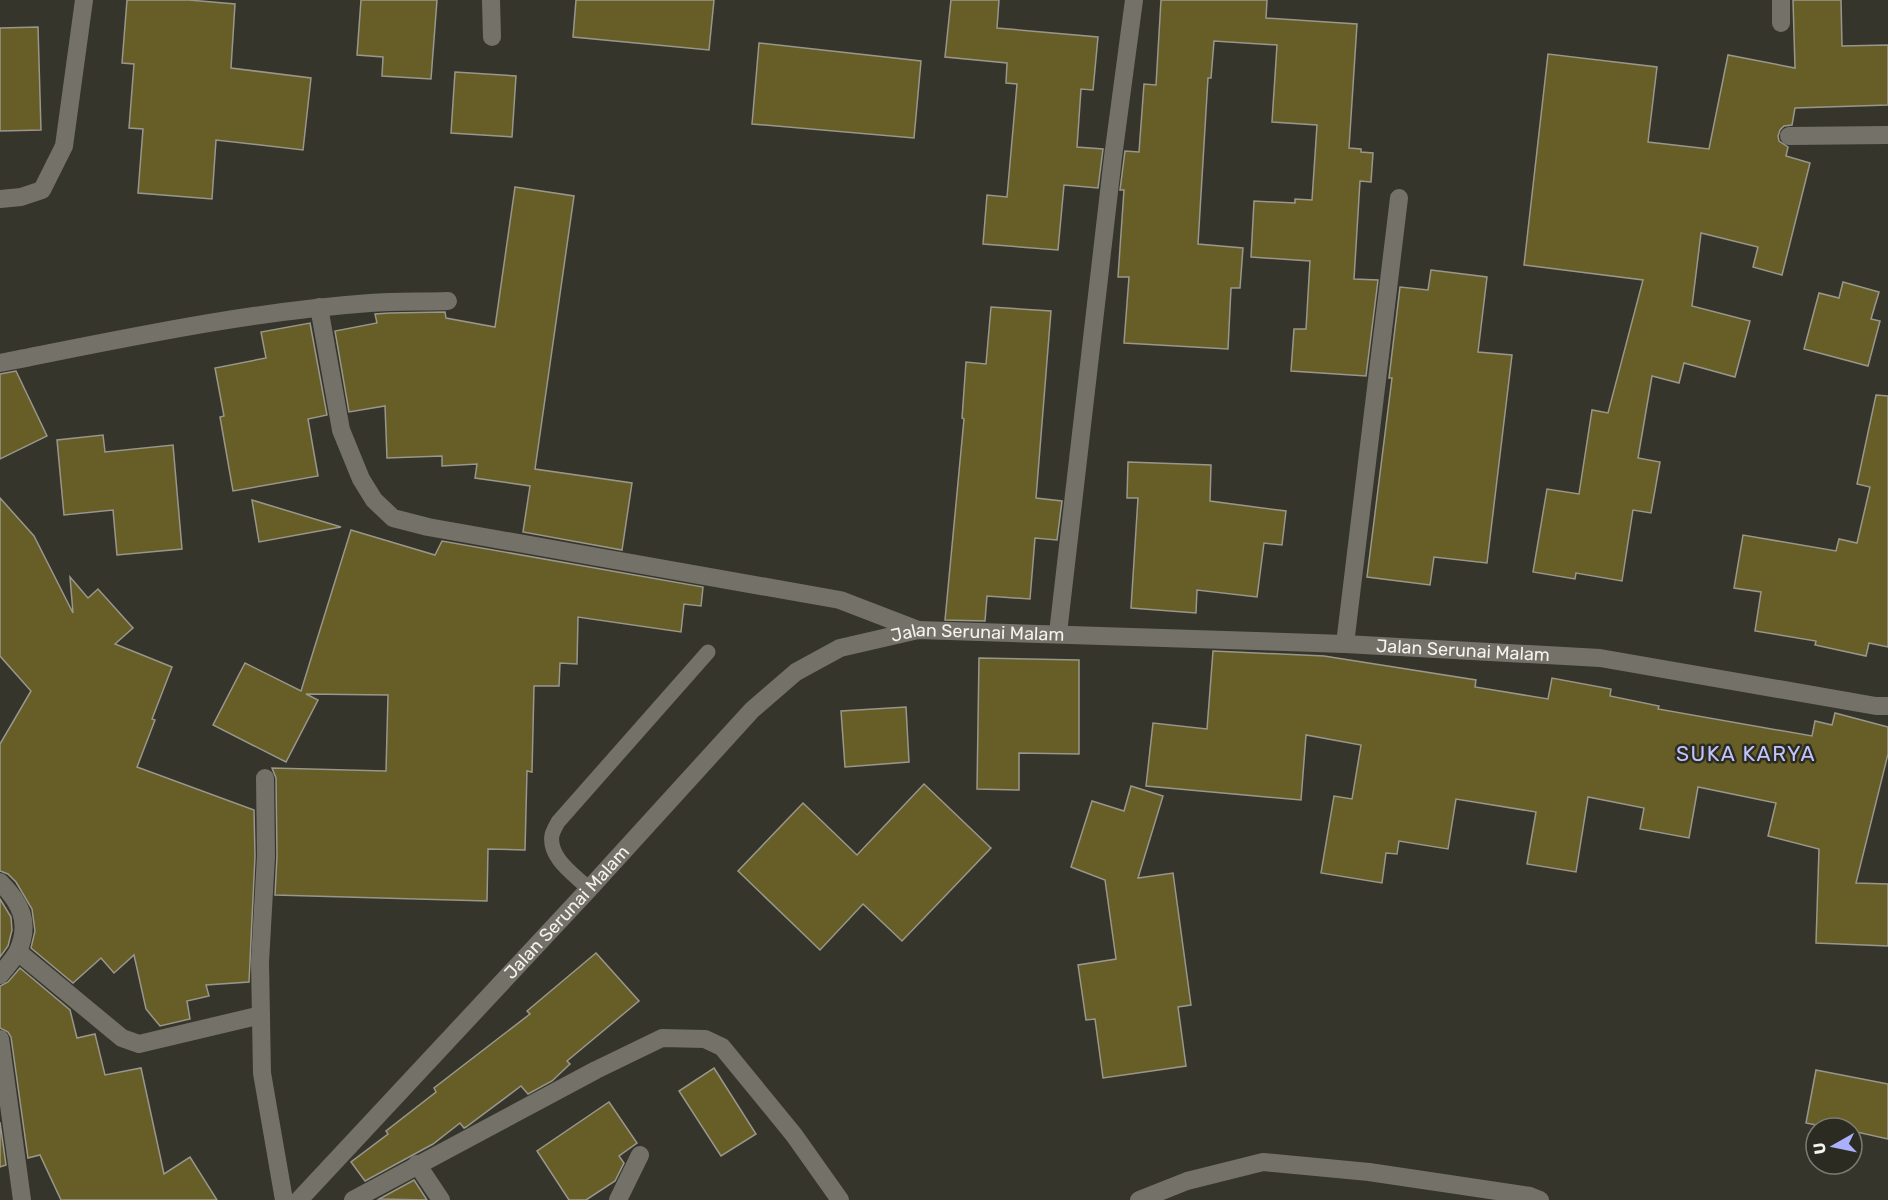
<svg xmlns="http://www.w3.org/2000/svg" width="1888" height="1200" font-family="Rubik,sans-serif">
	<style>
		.building { fill: #665d27; stroke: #99978c; stroke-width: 1.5 }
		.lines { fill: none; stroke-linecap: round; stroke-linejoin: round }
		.lane { stroke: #747268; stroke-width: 15 }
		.street { stroke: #747268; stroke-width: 18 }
		.labels { text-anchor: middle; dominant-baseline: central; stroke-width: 5; stroke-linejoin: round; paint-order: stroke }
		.street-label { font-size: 18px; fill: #f3f3ed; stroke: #2c2b22 }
		.quarter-label { font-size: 21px; letter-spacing: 1.5px; fill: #bfc4fd; stroke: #2c2b22 }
	</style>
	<rect width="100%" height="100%" fill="#36352c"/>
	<g class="building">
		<polygon points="127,0 189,0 235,4 231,68 311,78 303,150 216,140 212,199 138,193 143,129 129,128 134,64 122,63"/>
		<polygon points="361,0 437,0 431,79 382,76 383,57 357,55"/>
		<polygon points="576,0 714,0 709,50 573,37"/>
		<polygon points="951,0 999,0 997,28 1098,37 1093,90 1081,89 1077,147 1103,149 1098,188 1064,185 1058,250 983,244 987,195 1007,197 1017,84 1006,83 1007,63 945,57"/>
		<polygon points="1161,0 1267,0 1266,18 1357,24 1349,148 1361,149 1361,152 1373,153 1371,182 1360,181 1354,279 1378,280 1366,376 1291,371 1294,329 1306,329 1310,261 1251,257 1254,201 1295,203 1295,199 1312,200 1317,125 1272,122 1277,45 1214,41 1211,78 1208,78 1198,244 1243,248 1240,288 1231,288 1228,349 1124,343 1129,277 1118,277 1124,190 1120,190 1125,151 1139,152 1144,84 1156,85"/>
		<polygon points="1793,0 1841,0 1842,46 1888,45 1888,105 1795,108 1792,125 1784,126 1780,130 1778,136 1779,141 1788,147 1786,156 1810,163 1782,275 1753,267 1758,247 1701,233 1692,306 1750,321 1735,377 1684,363 1679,383 1652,376 1638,458 1660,462 1651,513 1633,510 1622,581 1576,573 1575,579 1533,572 1547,489 1579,494 1592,410 1608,413 1643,280 1524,265 1548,54 1657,67 1648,142 1709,149 1728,55 1795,68"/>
		<polygon points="38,27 41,130 0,131 0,28"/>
		<polygon points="759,43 921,61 914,138 752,124"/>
		<polygon points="455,72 516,76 512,137 451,133"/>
		<polygon points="515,187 574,196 535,469 632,483 622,550 523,532 530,486 475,478 477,464 442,466 442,456 387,458 385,406 349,412 335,331 377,323 375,314 390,313 445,312 446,318 495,327"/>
		<polygon points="1431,270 1487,277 1478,352 1512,355 1487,563 1434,557 1430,585 1367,577 1392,378 1389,378 1400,287 1428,290"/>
		<polygon points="1843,282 1879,292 1871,319 1880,321 1868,366 1804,349 1819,293 1839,298"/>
		<polygon points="991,307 1051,311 1036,498 1062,501 1057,540 1035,538 1030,599 987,596 985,621 945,620 964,419 962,418 966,362 986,364"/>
		<polygon points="310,323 327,415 308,419 318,476 233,491 220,417 224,416 215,368 266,358 261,332"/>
		<polygon points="16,371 47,436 0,459 0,374"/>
		<polygon points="1876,395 1888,396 1888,647 1869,643 1866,656 1815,645 1816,641 1755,631 1761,592 1734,588 1743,535 1836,551 1839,539 1857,543 1870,487 1857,484"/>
		<polygon points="103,435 105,452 173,445 182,549 117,555 113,510 64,515 57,440"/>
		<polygon points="1128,462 1211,465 1210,501 1286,511 1282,545 1264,543 1257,597 1197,590 1196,613 1131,608 1138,498 1127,498"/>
		<polygon points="0,498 34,536 73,613 70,577 88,598 98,589 133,628 115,644 172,667 152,719 155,720 137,767 254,810 255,856 249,982 206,985 209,996 187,1001 190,1019 160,1026 146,1009 134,955 114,973 101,958 73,983 31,948 35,931 32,909 16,882 8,874 0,871 0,744 31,691 0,656"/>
		<polygon points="252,500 341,527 259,542"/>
		<polygon points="351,530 435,555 442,541 703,587 701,606 684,604 681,632 578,617 577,664 560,663 559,686 534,686 532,772 527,771 525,850 488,849 487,901 275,895 277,856 276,778 272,768 386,771 388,695 306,694 318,700 286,762 213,725 245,663 301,691"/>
		<polygon points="1213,651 1324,656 1476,680 1475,687 1548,699 1552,678 1611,689 1610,696 1659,706 1658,709 1812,736 1815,721 1832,725 1835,713 1888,727 1888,754 1856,883 1888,884 1888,946 1816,943 1819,849 1768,836 1776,803 1698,787 1689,838 1640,829 1644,808 1588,797 1576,872 1527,864 1536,812 1456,799 1448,849 1399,841 1397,854 1386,853 1382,883 1321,873 1334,796 1352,799 1361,745 1306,735 1301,800 1146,786 1153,723 1207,729"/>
		<polygon points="979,658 1079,660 1079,754 1019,753 1019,790 977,789"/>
		<polygon points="906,707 909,762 845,767 841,711"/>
		<polygon points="924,784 991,848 902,941 863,904 820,950 738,871 803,803 857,855"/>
		<polygon points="1131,786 1163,796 1138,878 1173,873 1191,1005 1178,1007 1186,1066 1103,1078 1095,1019 1086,1020 1078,965 1116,959 1105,880 1071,867 1092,801 1124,811"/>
		<polygon points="0,899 11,917 12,930 8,946 0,957"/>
		<polygon points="596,953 639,1001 567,1061 570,1064 552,1081 528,1094 521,1086 466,1127 464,1128 460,1123 433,1144 365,1181 351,1162 388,1134 386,1131 436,1092 434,1088 530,1014 527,1011"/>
		<polygon points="20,968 70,1010 77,1038 95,1034 105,1075 141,1068 164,1174 190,1157 217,1200 61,1200 40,1155 28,1158 11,1037 8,1032 0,1028 0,986 8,982"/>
		<polygon points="714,1068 756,1134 721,1156 679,1091"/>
		<polygon points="1816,1070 1888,1084 1888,1139 1852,1131 1852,1128 1831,1128 1806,1123"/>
		<polygon points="609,1102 637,1143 619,1156 624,1163 615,1181 586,1200 569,1200 537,1151"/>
		<polygon points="0,1122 6,1165 0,1167"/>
		<polygon points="414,1180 427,1200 379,1199"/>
	</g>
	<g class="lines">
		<path class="lane" d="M 589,889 C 575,875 548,858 552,835 C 553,831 556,826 558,822 L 708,652"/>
		<g class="street">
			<polyline points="491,0 492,37"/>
			<polyline points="1781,23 1781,0"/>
			<polyline points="1789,136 1888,135"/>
			<polyline points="0,199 21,197 42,190 64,146 84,0"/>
			<polyline points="319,307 341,430 361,479 374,500 393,518 428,527 840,600 918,630"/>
			<path d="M 0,363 C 122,339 245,312 370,303 C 396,301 422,302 448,301"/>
			<polyline points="1058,633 1113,157 1134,0"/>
			<polyline points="1345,644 1399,198"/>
			<polyline points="265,778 266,856 260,962 262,1073 284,1200"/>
			<path d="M 0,882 C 20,902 31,922 18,951 C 14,959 6,967 0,975"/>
			<polyline points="18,952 122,1038 139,1044 261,1015"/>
			<polyline points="0,1039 22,1200"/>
			<polyline points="417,1164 441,1200"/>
			<path id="s1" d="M 299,1200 L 589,889 L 752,710 L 796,672 L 840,648 L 918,630 L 1345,644 L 1600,658 L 1876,706 L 1888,706"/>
			<polyline points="353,1200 596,1070 662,1038 705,1039 722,1047 794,1135 840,1200"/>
			<polyline points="618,1200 640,1155"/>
			<polyline points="1139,1200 1187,1181 1263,1162 1369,1172 1530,1196 1540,1200"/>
		</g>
	</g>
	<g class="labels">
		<g class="street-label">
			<text stroke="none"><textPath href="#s1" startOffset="915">Jalan Serunai Malam</textPath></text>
			<text stroke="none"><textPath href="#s1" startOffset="1401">Jalan Serunai Malam</textPath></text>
			<text stroke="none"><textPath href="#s1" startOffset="393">Jalan Serunai Malam</textPath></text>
		</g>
		<g class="quarter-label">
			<text x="1746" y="753">SUKA KARYA</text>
		</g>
	</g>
	<g transform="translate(1834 1146) rotate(261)"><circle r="28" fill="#2c2b22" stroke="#7c7b73" stroke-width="1.5"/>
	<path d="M0-4.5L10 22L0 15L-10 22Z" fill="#aab0fb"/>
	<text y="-9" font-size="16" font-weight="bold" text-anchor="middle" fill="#f3f3ed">U</text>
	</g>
</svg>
